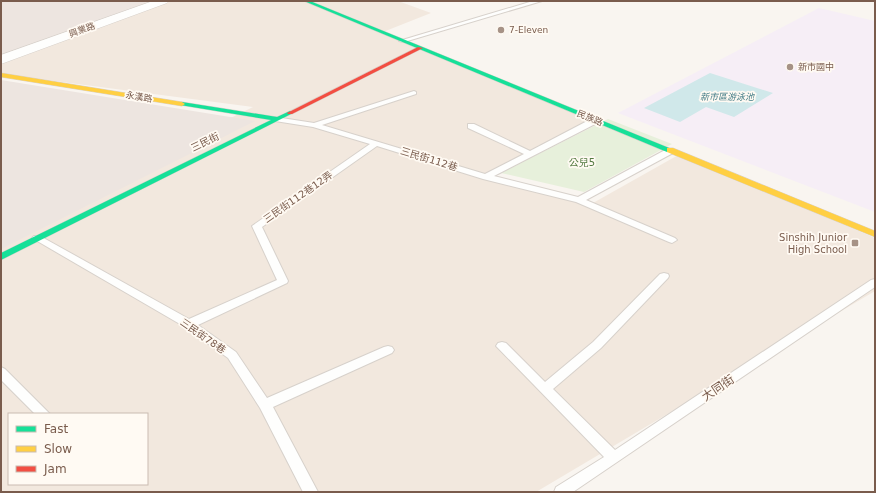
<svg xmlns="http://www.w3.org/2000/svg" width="876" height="493" font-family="'DejaVu Sans','Noto Sans TC',sans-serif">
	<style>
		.residential { fill: #f2e8de; fill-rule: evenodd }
		.industrial { fill: #ede5e0 }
		.education { fill: #f6eef6 }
		.green { fill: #e7f0db }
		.water { fill: #d0e8ea }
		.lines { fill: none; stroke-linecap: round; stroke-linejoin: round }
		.lane-casing { stroke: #d7d1cb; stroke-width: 2 }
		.street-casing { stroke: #d7d1cb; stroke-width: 1 }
		.fast-casing { stroke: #d9d2cb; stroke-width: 1 }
		.slow-casing { stroke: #d9d2cb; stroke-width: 1 }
		.jam-casing { stroke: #d9d2cb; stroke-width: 1 }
		.lane { fill: #fefefd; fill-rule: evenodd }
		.street { fill: #fefefd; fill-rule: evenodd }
		.fast { fill: #16e098; fill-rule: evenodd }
		.slow { fill: #ffcf43; fill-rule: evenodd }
		.jam { fill: #f24e42; fill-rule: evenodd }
		.poi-dot { fill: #a69286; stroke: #fffaf3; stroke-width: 1.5 }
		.labels { text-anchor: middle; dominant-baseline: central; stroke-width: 3.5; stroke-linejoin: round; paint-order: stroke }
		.far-street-label { font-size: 9px; fill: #7a5c4d; stroke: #fffaf3 }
		.far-poi-label { font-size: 9px; fill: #7a5c4d; stroke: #fffaf3; text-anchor: start }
		.far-water-label { font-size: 9px; font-style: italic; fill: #437c86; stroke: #fffaf3 }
		.street-label { font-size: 10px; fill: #7a5c4d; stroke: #fffaf3 }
		.park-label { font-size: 10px; fill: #537a41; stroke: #fffaf3 }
		.poi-label { font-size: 10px; fill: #7a5c4d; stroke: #fffaf3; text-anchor: end }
		.near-street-label { font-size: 12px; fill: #7a5c4d; stroke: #fffaf3 }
	</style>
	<rect width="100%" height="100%" fill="#f9f5f0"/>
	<path class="residential" d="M 163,1 L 398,1 L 431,13 L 383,32 L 594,120 L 482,175 L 593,203 L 680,154 L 875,238 L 875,291 L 536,492 L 1,492 L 1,231 L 253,107 L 1,74 L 1,52 ZM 9,414 L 147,414 L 147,484 L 9,484 Z"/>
	<g class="industrial">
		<polygon points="1,1 153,1 1,55"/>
		<polygon points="1,80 255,121 1,249"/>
	</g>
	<polygon class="education" points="819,8 875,21 875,212 618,113"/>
	<polygon class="green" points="608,119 672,144 584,192 501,173"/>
	<polygon class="water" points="710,73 773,93 734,117 706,107 680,122 644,108"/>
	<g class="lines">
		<defs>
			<g id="lane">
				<polygon points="533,1 542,1 404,42 399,41"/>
				<polygon points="414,91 416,92 416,94 322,125 485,174 524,154 468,128 468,124 474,124 530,151 593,118 599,118 599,122 494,176 578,197 667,149 673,149 673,153 586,200 675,238 677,240 672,243 669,242 576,202 483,179 377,146 262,227 288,281 287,283 198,325 236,352 267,398 384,347 388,346 392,347 394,350 392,353 273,407 318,492 303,492 260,408 228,358 185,327 32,238 34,236 40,236 189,319 277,280 252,226 370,144 313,127 275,121 275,117 314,123"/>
				<polygon points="664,273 668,274 669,276 668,278 601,348 553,389 615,450 871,280 875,279 875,287 573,492 554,492 556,487 604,457 496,346 498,343 502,342 506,343 545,382 593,342 660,274"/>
				<polygon points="1,367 5,369 50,414 35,414 1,380"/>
			</g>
			<polygon id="street" points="153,1 169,1 167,3 1,64 1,55"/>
			<g id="fast">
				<polygon points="304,1 310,1 674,150 673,152 667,152"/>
				<polygon points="182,102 277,117 290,111 293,113 1,260 1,253 271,120 180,105 180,103"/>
			</g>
			<g id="slow">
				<polygon points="1,73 182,102 185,104 182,106 1,77"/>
				<polygon points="667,148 673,148 875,231 875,237 667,152"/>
			</g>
			<polygon id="jam" points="418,47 423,48 292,114 288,114 287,113"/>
		</defs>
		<use href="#lane" class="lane-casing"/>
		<use href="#street" class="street-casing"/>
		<use href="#fast" class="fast-casing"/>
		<use href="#slow" class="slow-casing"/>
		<use href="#jam" class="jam-casing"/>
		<use href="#lane" class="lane"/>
		<use href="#street" class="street"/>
		<use href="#fast" class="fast"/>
		<use href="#slow" class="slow"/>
		<use href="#jam" class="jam"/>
	</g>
	<g class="poi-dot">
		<circle cx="501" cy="30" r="4"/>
		<circle cx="790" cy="67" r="4"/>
		<rect x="851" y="239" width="8" height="8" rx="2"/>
	</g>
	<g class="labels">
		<g class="far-street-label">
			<text transform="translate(82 30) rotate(-20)">興業路</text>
			<text transform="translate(139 97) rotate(9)">永漢路</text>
			<text transform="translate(590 118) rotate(22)">民族路</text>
		</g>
		<g class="far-poi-label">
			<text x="509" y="30">7-Eleven</text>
			<text x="798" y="67">新市國中</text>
		</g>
		<g class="far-water-label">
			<text x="727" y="97">新市區游泳池</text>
		</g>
		<g class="street-label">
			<text transform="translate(205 142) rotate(-26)">三民街</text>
			<text transform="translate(429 159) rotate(17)">三民街112巷</text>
			<text transform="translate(298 197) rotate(-35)">三民街112巷12弄</text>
			<text transform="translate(203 336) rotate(35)">三民街78巷</text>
		</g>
		<g class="park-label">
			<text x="582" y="162">公兒5</text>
		</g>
		<g class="poi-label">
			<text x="847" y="237">Sinshih Junior<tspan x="847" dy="12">High School</tspan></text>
		</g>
		<g class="near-street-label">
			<text transform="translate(718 388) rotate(-34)">大同街</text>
		</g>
	</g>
	<rect width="876" height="493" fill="none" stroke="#7a5c4d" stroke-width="4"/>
	<rect x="8" y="413" width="140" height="72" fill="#fffaf3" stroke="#cabbb1"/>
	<rect x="16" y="426" width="20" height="6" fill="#16e098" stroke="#cabbb1"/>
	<text x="44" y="433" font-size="12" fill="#7a5c4d">Fast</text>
	<rect x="16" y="446" width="20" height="6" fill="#ffcf43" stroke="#cabbb1"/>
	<text x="44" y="453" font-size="12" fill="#7a5c4d">Slow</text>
	<rect x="16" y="466" width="20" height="6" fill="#f24e42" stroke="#cabbb1"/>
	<text x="44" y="473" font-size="12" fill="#7a5c4d">Jam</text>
</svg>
